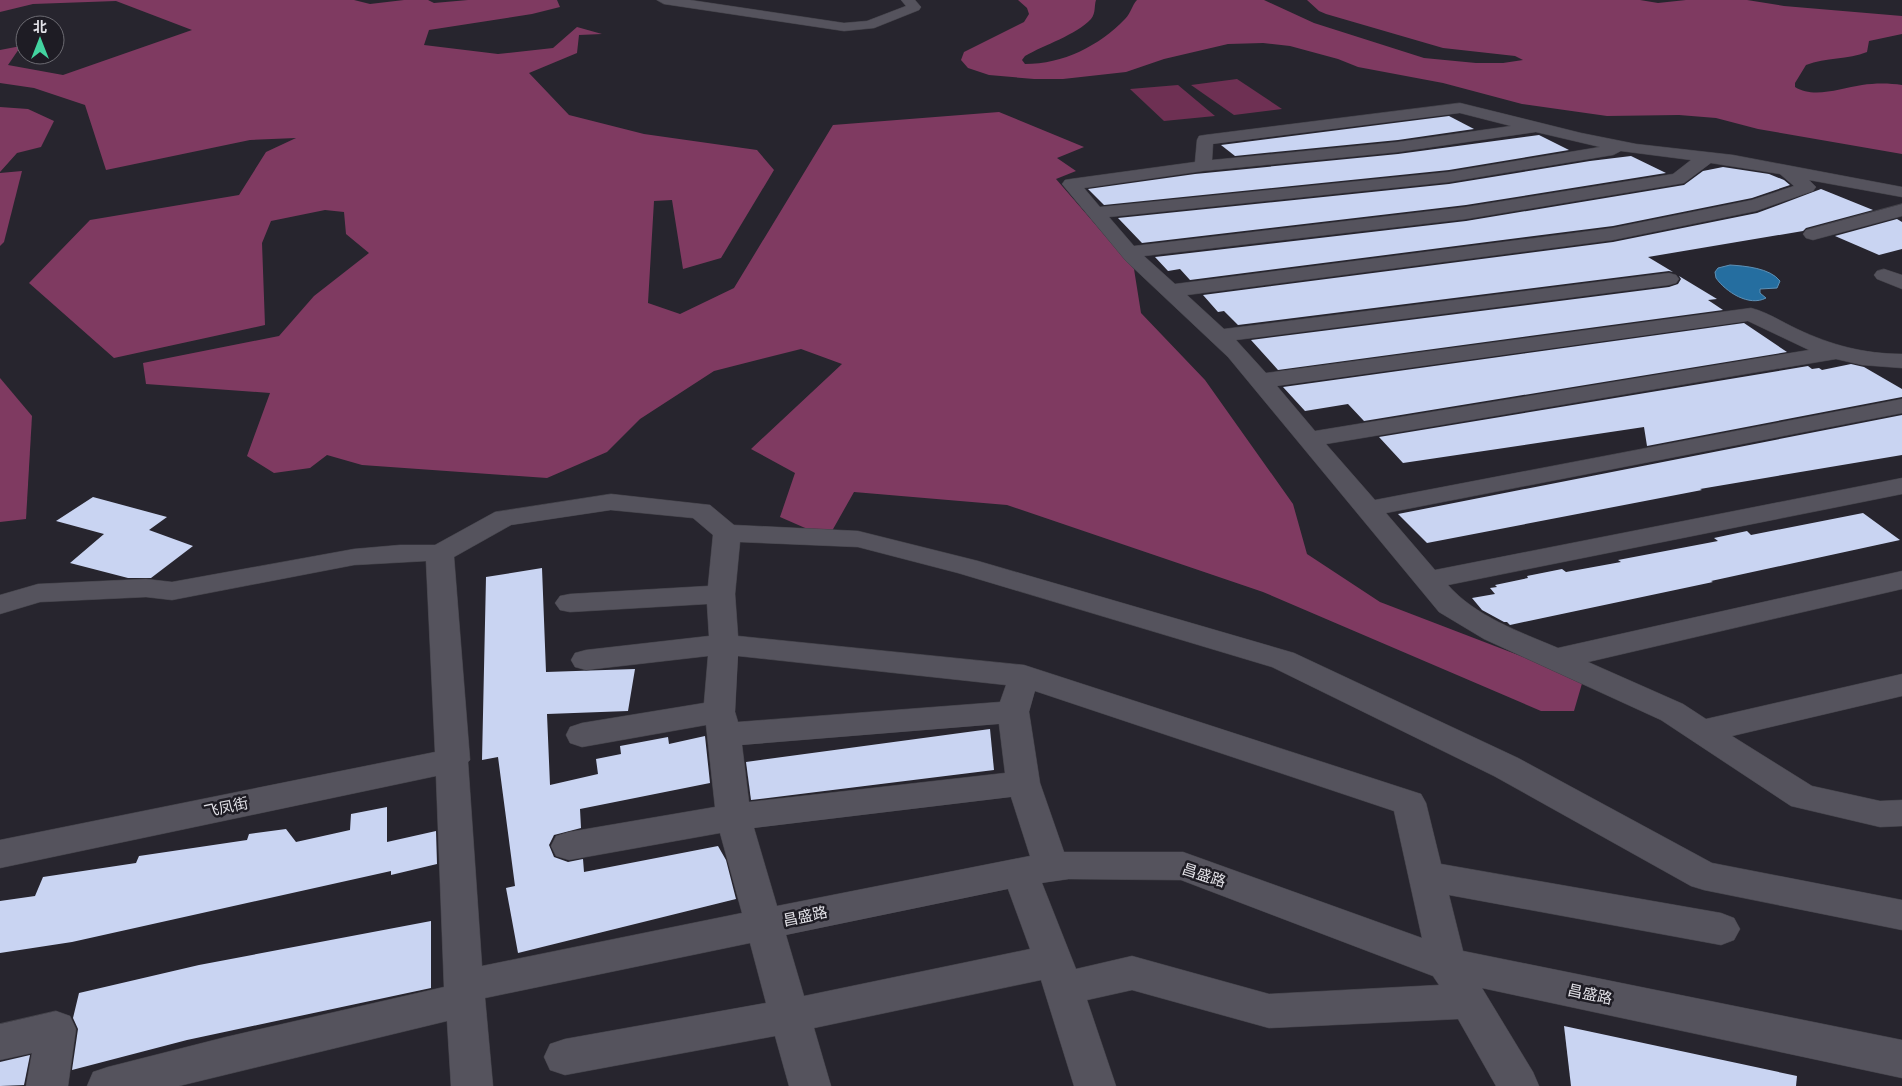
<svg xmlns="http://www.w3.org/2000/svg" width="1902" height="1086" font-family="'Archivo Narrow','Noto Sans SC',sans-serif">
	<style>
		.green { fill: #6e3053 }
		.forest { fill: #7f3a61 }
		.water { fill: #256ea0; stroke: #5e90b5 }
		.building { fill: #c9d4f2 }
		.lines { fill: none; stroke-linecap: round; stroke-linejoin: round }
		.minor-casing { stroke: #424148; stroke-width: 1 }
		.minor { fill: #55535d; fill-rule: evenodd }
		.labels { text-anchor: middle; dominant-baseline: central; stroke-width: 5; stroke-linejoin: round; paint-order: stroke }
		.near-street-label { font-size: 15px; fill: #e2e1e7; stroke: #1e1c24 }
	</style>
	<rect width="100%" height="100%" fill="#27252e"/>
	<g class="green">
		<polygon points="1237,79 1282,109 1234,115 1191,85"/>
		<polygon points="1178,85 1215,116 1164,121 1130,89"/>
	</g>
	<g class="forest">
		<polygon points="0,0 354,0 370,4 404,0 428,0 434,3 468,0 557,0 560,7 532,14 429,30 424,45 498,54 553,48 577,27 602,34 579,35 577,53 529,73 569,115 644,134 757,150 774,170 721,258 683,269 672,200 654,201 648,303 680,314 734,288 833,125 999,112 1084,147 1057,158 1076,171 1056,179 1134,269 1141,313 1205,380 1293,504 1307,554 1380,602 1583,680 1574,711 1541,711 1263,592 1007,505 854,492 828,538 780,517 795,473 751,449 842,364 801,349 714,371 640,419 607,452 547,478 362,465 327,455 310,468 274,473 247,456 270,393 146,384 143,363 279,336 314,296 369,253 346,234 344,212 325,210 271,221 262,243 265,325 114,358 29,283 90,220 239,195 266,152 296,138 250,140 106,170 85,105 34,88 0,83 0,50 21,46 8,65 63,75 192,30 116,1 33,4 0,12"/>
		<path d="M 1018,0 L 1096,0 C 1094,6 1096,13 1091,19 C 1076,35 1044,45 1025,56 L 1022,60 L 1025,64 C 1063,64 1099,46 1125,19 C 1131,13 1132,5 1137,0 L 1264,0 L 1314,23 L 1424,58 L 1476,63 L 1503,63 L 1523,60 L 1515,56 L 1443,48 L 1326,14 L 1319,11 L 1307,0 L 1640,0 L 1658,3 L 1686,0 L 1747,0 L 1784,6 L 1902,16 L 1902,34 L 1869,41 L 1867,52 C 1848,60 1826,57 1806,65 L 1795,83 L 1795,87 C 1814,99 1841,88 1862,85 C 1875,83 1889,83 1902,85 L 1902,154 L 1758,129 L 1716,118 L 1679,115 L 1607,116 L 1522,104 L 1443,83 L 1358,67 L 1338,59 L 1290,46 L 1263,43 L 1228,44 L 1164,59 L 1126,72 L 1063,79 L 1034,79 L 989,75 L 968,68 L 961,60 L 964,52 L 1024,22 L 1029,14 L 1027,8 Z"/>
		<polygon points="0,107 28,109 54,121 41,147 17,153 0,172"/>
		<polygon points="22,171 4,242 0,246 0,173"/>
		<polygon points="0,378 32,416 26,519 0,522"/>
	</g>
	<path class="water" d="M 1730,265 C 1745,266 1770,268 1780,281 L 1777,288 L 1760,289 L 1760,293 L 1766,298 C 1749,307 1726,292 1716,278 L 1715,272 L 1718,268 Z"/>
	<g class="building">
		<polygon points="1449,116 1474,129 1398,140 1235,156 1221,145"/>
		<polygon points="1539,135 1569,150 1449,170 1104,205 1088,189 1195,174 1398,154"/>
		<polygon points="1631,156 1666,173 1466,205 1142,243 1118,218 1449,184 1590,161"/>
		<polygon points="1723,167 1769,174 1784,180 1790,185 1752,198 1613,226 1190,280 1180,269 1168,271 1155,257 1466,221 1684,185 1703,171"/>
		<polygon points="1821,189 1873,210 1806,228 1803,231 1648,257 1673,272 1669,271 1238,325 1224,311 1218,312 1203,295 1613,242 1757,213"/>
		<polygon points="1897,219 1902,222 1902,249 1879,255 1835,236"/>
		<polygon points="1679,276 1717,299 1708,300 1723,310 1278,370 1251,340 1669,287 1678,284 1681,279"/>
		<polygon points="1744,323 1787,352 1364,421 1348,404 1305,411 1283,387"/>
		<polygon points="1851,364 1864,367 1902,389 1902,397 1647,446 1644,427 1403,463 1379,437 1808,366 1812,369 1819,368 1822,370"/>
		<polygon points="1902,415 1902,455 1700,489 1702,490 1427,543 1398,514"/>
		<polygon points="93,497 167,517 149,530 193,546 151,578 128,578 70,563 104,534 56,521"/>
		<polygon points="1863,513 1900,540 1711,581 1713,582 1510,625 1507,622 1504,622 1482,610 1472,598 1495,594 1490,588 1497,587 1495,585 1528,578 1527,576 1562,569 1566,572 1621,562 1618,560 1718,541 1714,538 1747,531 1751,535"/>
		<polygon points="542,568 546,672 635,669 628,711 547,714 550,785 598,774 596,759 621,754 620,746 668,737 669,744 705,736 710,783 580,809 581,828 554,835 549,845 554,857 568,862 583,859 584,872 718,846 726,860 736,899 518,953 506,888 515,886 498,757 482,760 486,577"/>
		<polygon points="990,729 994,770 751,800 746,762"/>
		<polygon points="387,807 387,842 436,831 437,864 391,875 391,871 72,942 0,953 0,901 35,896 43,877 136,863 139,856 247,840 249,834 286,829 296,842 350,830 351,814"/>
		<polygon points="431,921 431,988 187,1040 72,1070 78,1029 73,1018 79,993 199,965"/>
		<polygon points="1564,1026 1797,1076 1796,1086 1571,1086"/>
		<polygon points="30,1055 24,1085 0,1086 0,1062"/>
	</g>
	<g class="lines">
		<defs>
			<g id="minor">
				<polygon points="657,0 690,0 844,23 867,21 906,6 901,0 915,0 921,7 919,10 874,28 844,31 664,4"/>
				<path d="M 1460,103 L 1581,133 L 1636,144 L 1733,155 L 1902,187 L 1902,197 L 1809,180 L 1816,187 L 1813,191 L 1756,211 L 1613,240 L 1187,295 L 1224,329 L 1669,273 L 1676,275 L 1679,279 L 1676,283 L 1669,285 L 1236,340 L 1266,373 L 1751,308 C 1767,312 1782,322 1797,329 C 1831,345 1864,354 1902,354 L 1902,368 L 1862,365 L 1836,359 L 1326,444 L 1375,500 L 1902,399 L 1902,413 L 1386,513 L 1435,570 L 1902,478 L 1902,494 L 1448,585 C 1475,616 1520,632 1558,648 L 1902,571 L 1902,589 L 1588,662 L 1683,704 L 1706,719 L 1902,674 L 1902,696 L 1732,736 L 1812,786 L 1880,801 L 1902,800 L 1902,826 L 1880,827 L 1791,806 L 1661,720 L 1484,639 L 1439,612 L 1228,357 L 1126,261 L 1062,184 L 1065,180 L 1071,179 L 1195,162 L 1197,140 L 1199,136 L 1205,135 ZM 1460,113 L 1511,126 L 1398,142 L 1212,160 L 1213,144 ZM 1536,132 L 1600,147 L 1449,172 L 1100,207 L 1084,188 L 1203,171 L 1398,152 ZM 1621,151 L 1691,160 L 1673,174 L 1466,207 L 1134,246 L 1109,217 L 1449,182 L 1613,155 ZM 1711,163 L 1780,174 L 1794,186 L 1752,200 L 1613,228 L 1175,284 L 1144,256 L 1466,219 L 1678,184 L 1684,183 ZM 1748,321 L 1809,350 L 1315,431 L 1277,386 Z"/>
				<polygon points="1902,204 1902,216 1813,240 1806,238 1803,234 1806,230"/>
				<polygon points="1884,269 1902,275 1902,289 1877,279 1874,275 1877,271"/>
				<path d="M 611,494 L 710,505 L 734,525 L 858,531 L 978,561 L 1294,653 L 1518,758 L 1712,863 L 1902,900 L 1902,930 L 1704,890 L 1691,886 L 1494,776 L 1272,667 L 958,573 L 858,547 L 740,542 L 735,594 L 738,636 L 1024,665 L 1421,794 L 1426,803 L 1441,864 L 1721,913 L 1734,918 L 1740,929 L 1734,940 L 1721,945 L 1449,895 L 1463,951 L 1902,1040 L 1902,1078 L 1482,988 L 1533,1072 L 1539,1086 L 1496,1086 L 1458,1019 L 1269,1028 L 1132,990 L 1087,1000 L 1116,1086 L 1074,1086 L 1041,980 L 814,1028 L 831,1086 L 789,1086 L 775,1036 L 565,1075 L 550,1070 L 544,1057 L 550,1044 L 565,1039 L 766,1003 L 750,943 L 485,998 L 493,1086 L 451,1086 L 447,1021 L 179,1086 L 87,1086 L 93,1072 L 108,1067 L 226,1037 L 444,987 L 436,776 L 0,868 L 0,840 L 435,752 L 426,561 L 354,565 L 172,600 L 146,597 L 40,602 L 0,614 L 0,595 L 38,584 L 146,579 L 172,582 L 354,549 L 400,545 L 435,545 L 495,512 ZM 611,510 L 693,518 L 713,535 L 708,586 L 570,594 L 560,596 L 555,603 L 560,610 L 570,612 L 707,604 L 709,636 L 586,650 L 575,653 L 571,660 L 575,667 L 586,670 L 708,656 L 704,703 L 582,723 L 570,727 L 566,735 L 570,743 L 582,747 L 706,725 L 715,807 L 569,832 L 556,836 L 551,846 L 556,856 L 569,860 L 720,833 L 742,913 L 482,966 L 468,762 L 470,760 L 454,557 L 511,525 ZM 738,656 L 1006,685 L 1000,702 L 738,722 L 735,712 ZM 1035,691 L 1394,811 L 1422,938 L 1183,852 L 1064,852 L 1040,783 L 1029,712 ZM 999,724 L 1005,773 L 749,802 L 742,745 ZM 1011,797 L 1030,856 L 777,906 L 754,828 ZM 1069,879 L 1181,880 L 1433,976 L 1439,985 L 1269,994 L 1132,956 L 1076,969 L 1042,883 ZM 1008,889 L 1030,949 L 804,996 L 786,935 Z"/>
				<polygon points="56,1011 70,1016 76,1029 68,1086 26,1086 32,1053 0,1060 0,1024"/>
			</g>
		</defs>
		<use href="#minor" class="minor-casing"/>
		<use href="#minor" class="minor"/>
	</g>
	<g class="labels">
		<g class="near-street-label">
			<text transform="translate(226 807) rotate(-12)">飞凤街</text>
			<text transform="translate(1204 875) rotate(18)">昌盛路</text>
			<text transform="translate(805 916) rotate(-12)">昌盛路</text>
			<text transform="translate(1590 994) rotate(12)">昌盛路</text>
		</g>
	</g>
	<g transform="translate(40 40)"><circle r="24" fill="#1e1c24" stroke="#6c6b72"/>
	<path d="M0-4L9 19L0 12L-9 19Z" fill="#43d4a0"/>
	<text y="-8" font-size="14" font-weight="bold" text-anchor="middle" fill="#e2e1e7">北</text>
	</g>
</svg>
